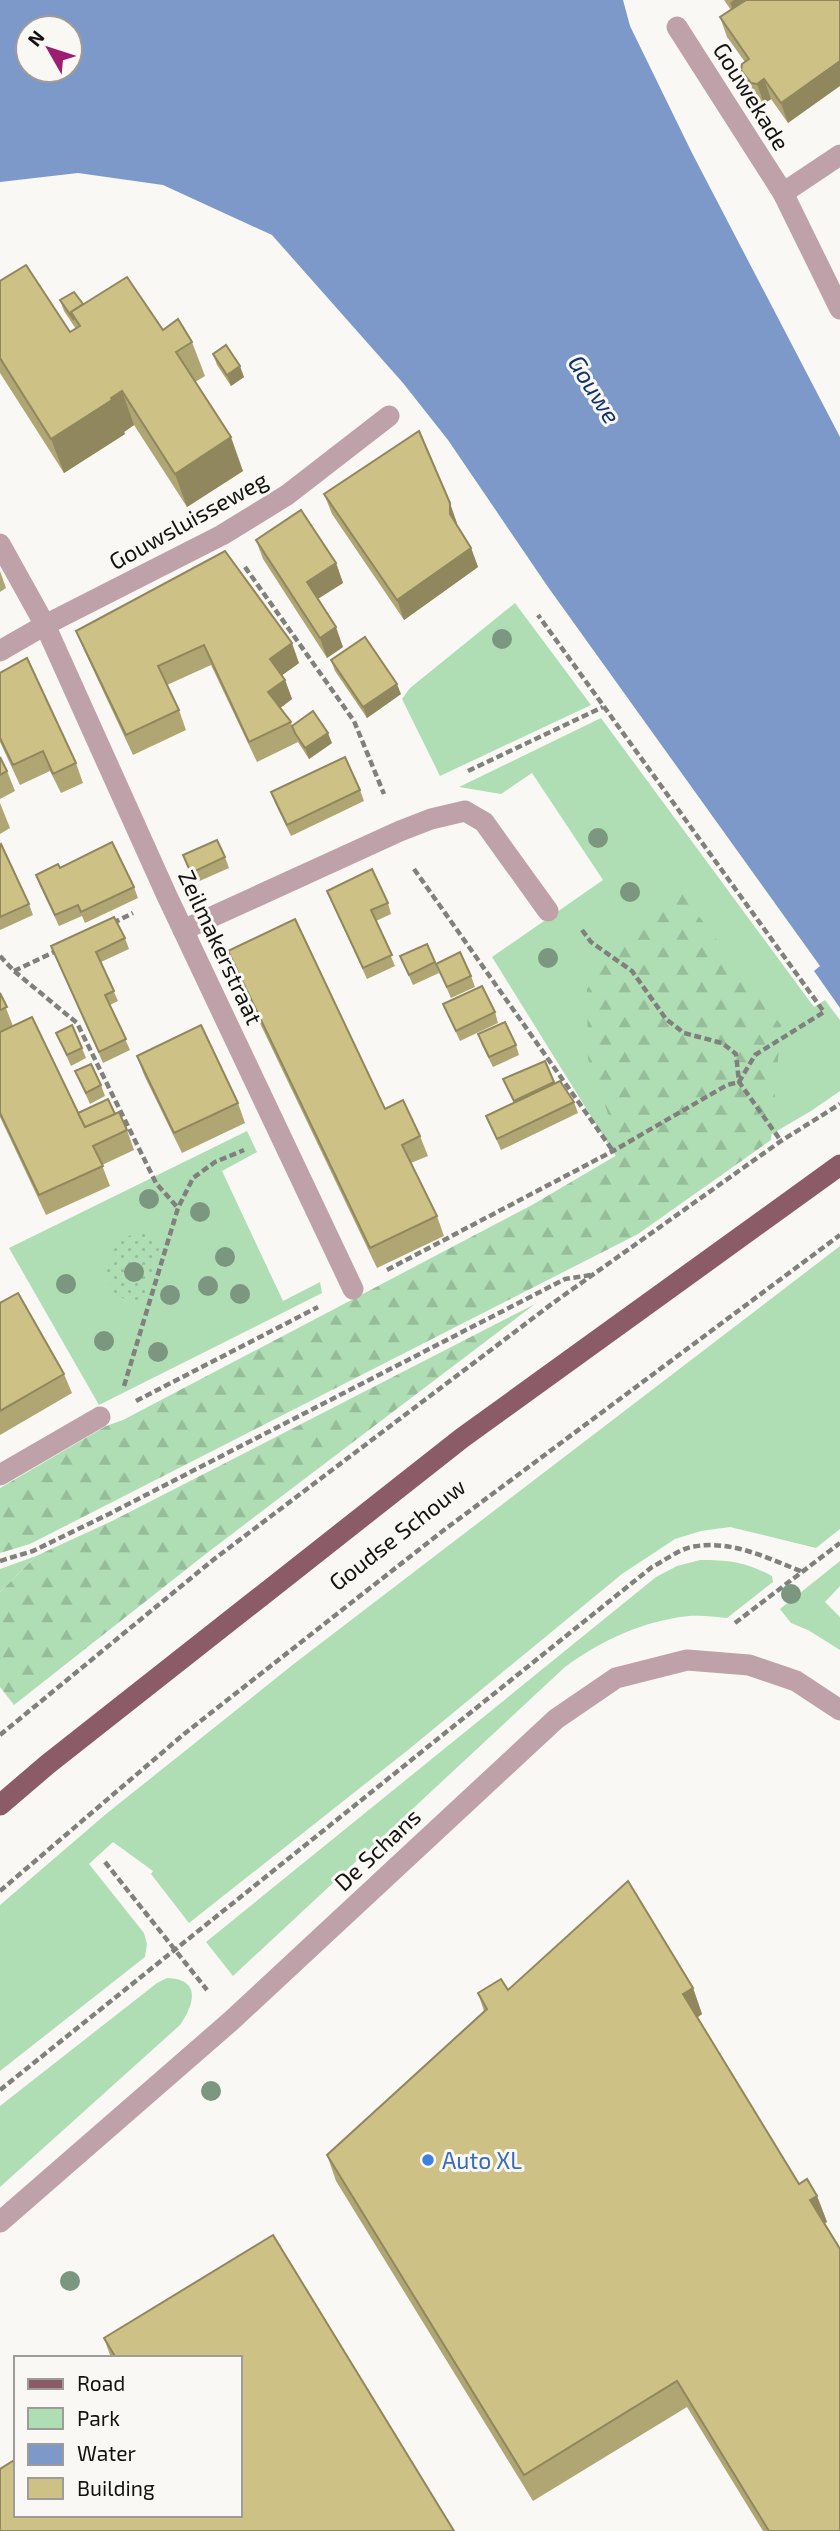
<svg xmlns="http://www.w3.org/2000/svg" width="840" height="2531" font-family="'Exo 2',sans-serif">
	<style>
		.green { fill: #b0deb4 }
		.forest { fill: url(#forest-firs) }
		.park { fill: url(#park-dots) }
		.water { fill: #7d99c9; fill-rule: evenodd }
		.lines { fill: none; stroke-linecap: round; stroke-linejoin: round }
		.path { stroke: #80807d; stroke-width: 4.5; stroke-dasharray: 7 3.5; stroke-linecap: butt }
		.minor { stroke: #bfa2a9; stroke-width: 21 }
		.major { stroke: #8c5b68; stroke-width: 21 }
		.tree { fill: #7b977f }
		.wall { fill: #b0a673 }
		.shaded-wall { fill: #90875e }
		.building { fill: #cdc186; stroke: #90875e; stroke-width: 2 }
		.shop-dot { fill: #3f7fe0; stroke: #f9f8f4; stroke-width: 2.5 }
		.labels { text-anchor: middle; dominant-baseline: central; stroke-width: 6; stroke-linejoin: round; paint-order: stroke }
		.street-label { font-size: 23px; fill: #121210; stroke: #f9f8f4 }
		.shop-label { font-size: 23px; fill: #366cbe; stroke: #f9f8f4; text-anchor: start }
		.water-label { font-size: 24px; font-style: italic; fill: #11316b; stroke: #f9f8f4 }
	</style>
	<defs>
		<pattern id="forest-firs" width="22" height="20" patternUnits="userSpaceOnUse" patternTransform="scale(1.75)"><rect width="22" height="20" fill="#b0deb4"/><path d="M5 1l3.5 6h-7zM16 11l3.5 6h-7z" fill="#96bd9a"/></pattern>
		<pattern id="park-dots" width="8" height="8" patternUnits="userSpaceOnUse" patternTransform="scale(1.75)"><rect width="8" height="8" fill="#b0deb4"/><path d="M2 2h.1M6 6h.1" fill="none" stroke="#96bd9a" stroke-width="1.8" stroke-linecap="round"/></pattern>
	</defs>
	<rect width="100%" height="100%" fill="#f9f8f4"/>
	<g class="green">
		<polygon points="515,603 591,705 440,776 402,699 410,688"/>
		<polygon points="601,718 814,1007 825,1000 840,1020 840,1091 811,1111 649,1206 630,1179 492,957 603,880 532,773 501,794 459,787"/>
		<polygon points="247,1131 257,1152 222,1171 283,1301 320,1282 322,1293 99,1405 9,1248"/>
		<polygon points="840,1246 840,1529 816,1548 730,1527 701,1531 675,1539 622,1574 408,1750 189,1923 151,1874 153,1871 113,1842 89,1864 144,1933 147,1944 145,1957 0,2071 0,1905 106,1814 295,1663"/>
		<polygon points="36,1556 0,1592 0,1569"/>
		<path d="M 700,1560 C 730,1560 745,1562 772,1576 L 773,1582 L 727,1618 C 715,1617 701,1615 689,1616 C 643,1621 602,1640 565,1667 L 233,1976 L 206,1942 L 656,1577 L 677,1566 Z"/>
		<polygon points="840,1561 840,1586 825,1602 840,1617 840,1650 808,1630 791,1623 780,1609"/>
		<path d="M 167,1978 C 202,1979 194,2005 180,2025 L 0,2187 L 0,2106 L 157,1983 Z"/>
	</g>
	<g class="forest">
		<polygon points="680,891 781,1025 771,1140 638,1234 30,1544 0,1553 0,1488 106,1426 123,1420 532,1205 622,1152 588,1059 587,989 627,934"/>
		<polygon points="535,1304 207,1553 14,1705 0,1687 0,1592 36,1556 112,1521"/>
	</g>
	<polygon class="park" points="138,1232 162,1240 142,1303 114,1296 106,1273 117,1241"/>
	<path class="water" d="M 0,0 L 623,0 L 630,26 L 692,153 L 840,437 L 840,1008 L 814,971 L 820,966 L 548,587 L 448,440 L 403,383 L 272,235 L 163,185 L 78,173 L 0,182 ZM 28,28 L 70,28 L 70,70 L 28,70 Z"/>
	<g class="lines">
		<g class="path">
			<polyline points="245,567 354,721 384,794"/>
			<polyline points="468,771 603,707"/>
			<polyline points="414,869 613,1151"/>
			<polyline points="113,923 133,913"/>
			<polyline points="582,930 591,942 632,971 666,1019 684,1033 722,1043 736,1054 739,1082 781,1141"/>
			<polyline points="0,956 14,971 77,1023 156,1183 178,1208"/>
			<polyline points="14,971 58,950"/>
			<polyline points="387,1270 613,1151 727,1085 739,1082 755,1055 824,1012 538,615"/>
			<polyline points="124,1386 178,1208 193,1178 215,1162 244,1150"/>
			<polyline points="136,1401 318,1307"/>
			<polyline points="0,1561 33,1551 109,1514 565,1279 591,1275"/>
			<polyline points="735,1623 840,1543"/>
			<polyline points="0,1735 213,1560 553,1303 781,1141 840,1104"/>
			<polyline points="105,1862 207,1990"/>
			<polyline points="0,1891 184,1734 444,1530 840,1235"/>
			<path d="M 0,2090 L 652,1567 C 664,1561 678,1550 691,1547 C 731,1539 767,1558 803,1572"/>
		</g>
		<g class="minor">
			<polyline points="677,27 783,193 840,309"/>
			<polyline points="783,193 840,155"/>
			<polyline points="0,544 45,625 167,896 353,1289"/>
			<polyline points="0,651 45,625 222,535 287,495 389,416"/>
			<polyline points="183,930 400,831 431,819 465,811 484,822 548,911"/>
			<polyline points="0,1475 100,1417"/>
			<polyline points="0,2222 231,2021 556,1719 616,1678 687,1660 749,1665 796,1681 840,1710"/>
		</g>
		<polyline class="major" points="0,1805 48,1764 462,1438 840,1165"/>
	</g>
	<g class="tree">
		<circle cx="502" cy="639" r="10"/>
		<circle cx="598" cy="838" r="10"/>
		<circle cx="630" cy="892" r="10"/>
		<circle cx="548" cy="958" r="10"/>
		<circle cx="149" cy="1199" r="10"/>
		<circle cx="200" cy="1212" r="10"/>
		<circle cx="225" cy="1257" r="10"/>
		<circle cx="134" cy="1272" r="10"/>
		<circle cx="66" cy="1284" r="10"/>
		<circle cx="208" cy="1286" r="10"/>
		<circle cx="240" cy="1294" r="10"/>
		<circle cx="170" cy="1295" r="10"/>
		<circle cx="104" cy="1341" r="10"/>
		<circle cx="158" cy="1352" r="10"/>
		<circle cx="791" cy="1594" r="10"/>
		<circle cx="211" cy="2091" r="10"/>
		<circle cx="70" cy="2281" r="10"/>
	</g>
	<g class="wall">
		<polygon points="724,0 840,0 788,123 771,99 764,104 758,103 749,89 741,70 745,62 727,37 720,17 731,10"/>
		<polygon points="0,281 70,332 76,329 64,311 60,300 83,304 163,330 192,342 205,376 195,382 243,471 187,507 134,425 124,432 125,434 64,473 0,373"/>
		<polygon points="213,354 244,377 231,386 217,365"/>
		<polygon points="324,494 457,523 457,526 471,548 478,567 404,620 332,514"/>
		<polygon points="256,540 336,563 343,583 318,599 343,647 327,658 263,559"/>
		<polygon points="225,551 299,663 282,675 285,680 292,699 280,708 291,722 292,726 332,743 309,759 298,742 257,762 211,665 167,685 179,710 186,730 133,755 84,650 76,631"/>
		<polygon points="0,571 6,588 0,592"/>
		<polygon points="331,660 401,694 367,718 335,671"/>
		<polygon points="0,673 76,763 83,783 61,793 50,771 20,785 0,742"/>
		<polygon points="0,757 7,771 15,791 0,799"/>
		<polygon points="360,790 364,801 291,836 275,803 271,792"/>
		<polygon points="0,803 10,828 0,834"/>
		<polygon points="0,845 29,904 33,915 0,930"/>
		<polygon points="183,855 225,857 229,868 195,883"/>
		<polygon points="60,868 134,887 138,898 85,923 82,916 59,926 40,886 36,875"/>
		<polygon points="327,891 388,903 391,914 376,921 395,966 367,979"/>
		<polygon points="125,938 129,949 101,962 118,1001 110,1005 130,1050 103,1063 51,946"/>
		<polygon points="228,951 385,1109 420,1136 428,1156 411,1163 437,1216 444,1236 377,1268 235,971"/>
		<polygon points="400,956 435,962 439,973 413,985"/>
		<polygon points="436,964 471,976 475,987 451,998"/>
		<polygon points="0,993 13,1026 78,1113 115,1114 127,1130 134,1150 102,1165 110,1186 46,1215 0,1117"/>
		<polygon points="443,1004 495,1012 498,1023 460,1041"/>
		<polygon points="56,1033 82,1048 86,1058 71,1066"/>
		<polygon points="478,1034 516,1045 519,1055 493,1067 482,1045"/>
		<polygon points="137,1056 238,1103 245,1123 182,1153 144,1075"/>
		<polygon points="545,1061 555,1084 574,1102 578,1113 501,1150 486,1116 514,1103 503,1079"/>
		<polygon points="75,1071 101,1085 105,1096 90,1104"/>
		<polygon points="0,1303 64,1374 72,1393 0,1435"/>
		<polygon points="693,1988 702,2014 697,2018 799,2184 817,2196 827,2222 824,2223 840,2531 763,2531 687,2407 533,2501 336,2181 327,2155 484,2011 478,1993 508,1990"/>
		<polygon points="273,2235 454,2531 0,2531 0,2469 16,2459 16,2515 240,2515 240,2358 111,2358 104,2338"/>
	</g>
	<g class="shaded-wall">
		<polygon points="734,0 754,0 734,13 730,3"/>
		<polygon points="840,61 840,86 788,123 781,103"/>
		<polygon points="764,79 771,99 764,104 757,84"/>
		<polygon points="240,366 244,377 231,386 227,375"/>
		<polygon points="122,391 134,425 124,432 125,434 64,473 51,439"/>
		<polygon points="231,437 243,471 187,507 175,474"/>
		<polygon points="450,503 457,523 457,534 450,514"/>
		<polygon points="471,548 478,567 404,620 397,600"/>
		<polygon points="336,563 343,583 314,601 307,582"/>
		<polygon points="336,627 343,647 327,658 320,638"/>
		<polygon points="292,643 299,663 277,679 270,659"/>
		<polygon points="285,680 292,699 275,712 268,692"/>
		<polygon points="397,684 401,694 367,718 363,707"/>
		<polygon points="328,733 332,743 309,759 305,748"/>
		<polygon points="693,1988 702,2014 693,2020 683,1994"/>
		<polygon points="817,2196 827,2222 819,2226 810,2200"/>
	</g>
	<g class="building">
		<polygon points="746,0 840,0 840,61 781,103 764,79 757,84 751,83 741,70 742,64 749,59 720,17"/>
		<polygon points="26,265 70,332 80,326 71,312 127,277 163,330 178,319 192,342 176,352 231,437 175,474 122,391 111,398 112,400 51,439 0,358 0,281"/>
		<polygon points="74,292 83,304 71,312 74,320 60,300"/>
		<polygon points="226,345 240,366 227,375 213,354"/>
		<polygon points="419,431 450,503 450,514 471,548 397,600 324,494"/>
		<polygon points="301,510 336,563 307,582 336,627 320,638 256,540"/>
		<polygon points="225,551 292,643 270,659 285,680 268,692 291,722 249,742 204,645 158,666 179,710 126,735 76,631"/>
		<polygon points="365,637 397,684 363,707 331,660"/>
		<polygon points="27,658 76,763 53,774 43,751 13,765 0,738 0,673"/>
		<polygon points="313,711 328,733 305,748 295,733 292,726"/>
		<polygon points="0,757 7,771 0,775"/>
		<polygon points="345,757 360,790 287,825 271,792"/>
		<polygon points="217,840 225,857 191,873 183,855"/>
		<polygon points="112,842 134,887 81,912 78,905 55,915 36,875 58,864 60,868"/>
		<polygon points="1,844 29,904 0,917 0,845"/>
		<polygon points="372,869 388,903 371,910 392,955 363,968 327,891"/>
		<polygon points="114,917 125,938 96,952 114,991 105,995 126,1039 99,1052 51,946"/>
		<polygon points="295,919 385,1109 403,1100 420,1136 402,1145 437,1216 370,1248 228,951"/>
		<polygon points="427,944 435,962 409,975 400,956"/>
		<polygon points="460,952 471,976 447,987 436,964"/>
		<polygon points="482,986 495,1012 456,1031 443,1004"/>
		<polygon points="0,993 7,1007 0,1010"/>
		<polygon points="32,1017 85,1127 119,1112 127,1130 93,1146 103,1166 39,1195 0,1113 0,1032"/>
		<polygon points="505,1022 516,1045 489,1057 478,1034"/>
		<polygon points="72,1025 82,1048 67,1055 56,1033"/>
		<polygon points="201,1025 238,1103 174,1133 137,1056"/>
		<polygon points="545,1061 554,1082 514,1101 503,1079"/>
		<polygon points="91,1064 101,1085 86,1093 75,1071"/>
		<polygon points="560,1081 574,1102 497,1139 486,1116"/>
		<polygon points="108,1099 115,1114 85,1127 78,1113"/>
		<polygon points="18,1293 64,1374 0,1411 0,1303"/>
		<polygon points="628,1881 693,1988 683,1994 799,2184 807,2179 817,2196 810,2200 840,2249 840,2531 769,2531 677,2381 524,2475 327,2155 487,2009 478,1993 501,1979 508,1990"/>
		<polygon points="273,2235 454,2531 0,2531 0,2469 16,2459 16,2515 240,2515 240,2358 116,2358 104,2338"/>
	</g>
	<circle class="shop-dot" cx="428" cy="2160" r="7"/>
	<g class="labels">
		<g class="street-label">
			<text transform="translate(752 96) rotate(58)">Gouwekade</text>
			<text transform="translate(188 520) rotate(-29)">Gouwsluisseweg</text>
			<text transform="translate(221 947) rotate(65)">Zeilmakerstraat</text>
			<text transform="translate(397 1534) rotate(-38)">Goudse Schouw</text>
			<text transform="translate(377 1849) rotate(-43)">De Schans</text>
		</g>
		<g class="shop-label">
			<text x="442" y="2160">Auto XL</text>
		</g>
		<g class="water-label">
			<text transform="translate(595 389) rotate(58)">Gouwe</text>
		</g>
	</g>
	<rect x="14" y="2356" width="228" height="161" fill="#f9f8f4" stroke="#9d9c99" stroke-width="2"/>
	<rect x="28" y="2379" width="35" height="10" fill="#8c5b68" stroke="#9d9c99" stroke-width="2"/>
	<text x="77" y="2391" font-size="21" fill="#121210">Road</text>
	<rect x="28" y="2408" width="35" height="21" fill="#b0deb4" stroke="#9d9c99" stroke-width="2"/>
	<text x="77" y="2426" font-size="21" fill="#121210">Park</text>
	<rect x="28" y="2444" width="35" height="21" fill="#7d99c9" stroke="#9d9c99" stroke-width="2"/>
	<text x="77" y="2461" font-size="21" fill="#121210">Water</text>
	<rect x="28" y="2478" width="35" height="21" fill="#cdc186" stroke="#9d9c99" stroke-width="2"/>
	<text x="77" y="2496" font-size="21" fill="#121210">Building</text>
	<g transform="translate(49 49) rotate(309)"><circle r="33" fill="#f9f8f4" stroke="#9d9c99" stroke-width="2"/>
	<path d="M0-5L12 26L0 18L-12 26Z" fill="#9d1d71"/>
	<text y="-10" font-size="19" font-weight="bold" text-anchor="middle" fill="#121210">N</text>
	</g>
</svg>
